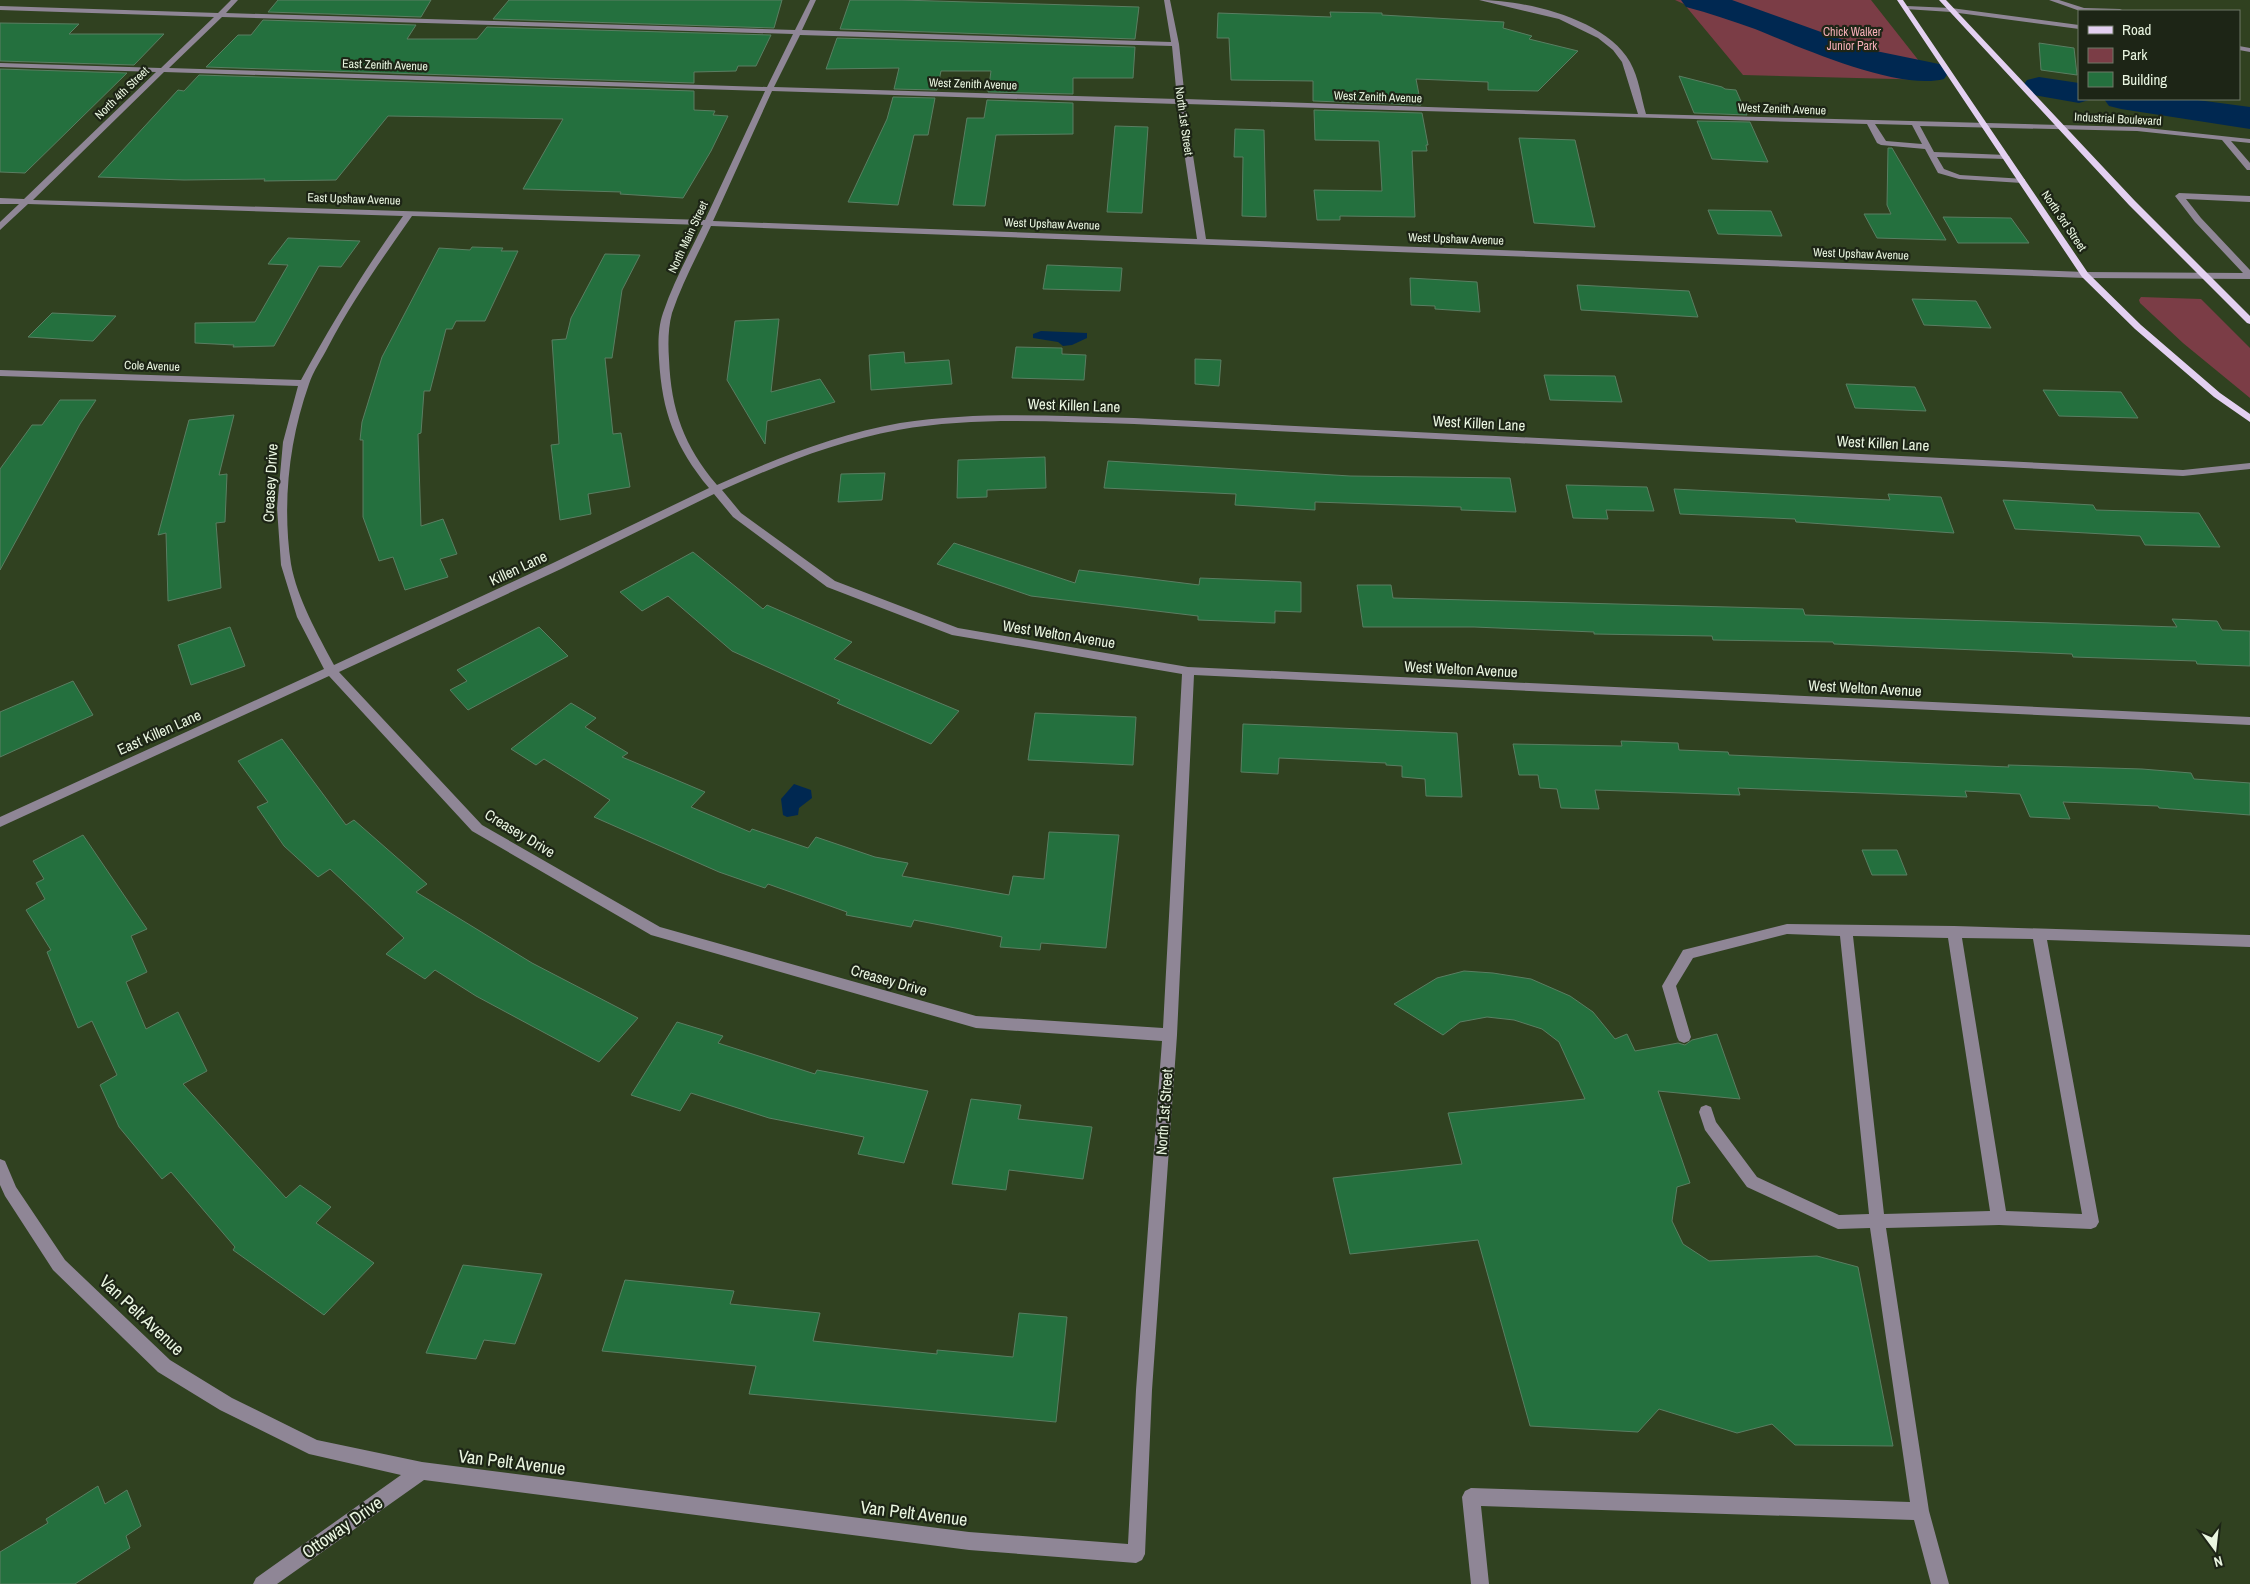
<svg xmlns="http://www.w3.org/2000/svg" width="2250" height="1584" font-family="'Archivo Narrow',sans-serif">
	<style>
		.green { fill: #7b3d46 }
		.water { fill: #002851 }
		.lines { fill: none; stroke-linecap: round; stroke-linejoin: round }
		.river { fill: #002851; fill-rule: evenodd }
		.building { fill: #24703e; stroke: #5a7e62 }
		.minor { fill: #8f8696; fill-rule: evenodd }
		.major { fill: #e3d0f1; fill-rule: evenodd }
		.labels { text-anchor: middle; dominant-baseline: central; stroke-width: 4.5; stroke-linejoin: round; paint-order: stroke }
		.far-park-label { font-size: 12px; fill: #f4aeb6; stroke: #1d2516 }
		.far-street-label { font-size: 12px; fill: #eaf6e1; stroke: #1d2516 }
		.street-label { font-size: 15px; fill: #eaf6e1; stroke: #1d2516 }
		.near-street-label { font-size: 18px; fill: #eaf6e1; stroke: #1d2516 }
	</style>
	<rect width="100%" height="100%" fill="#304120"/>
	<g class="green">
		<polygon points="1675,0 1871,0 1934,80 1743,75 1684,4"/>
		<polygon points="2141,297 2201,299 2250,348 2250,398 2183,343 2140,303 2139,300"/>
	</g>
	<g class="water">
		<polygon points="1041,331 1087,333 1087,338 1072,345 1063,346 1058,342 1033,338 1033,334"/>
		<polygon points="794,784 811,790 812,798 799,808 798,815 787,817 783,815 781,799"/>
	</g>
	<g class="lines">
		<g class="river">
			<path d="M 1681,0 L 1732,0 L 1871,50 L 1944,65 L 1949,72 L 1944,79 C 1898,91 1800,47 1755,29 C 1732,21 1709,13 1686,7 Z"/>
			<polygon points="2039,77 2079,83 2079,99 2092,99 2079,103 2027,94 2022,87 2027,80"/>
			<polygon points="2104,99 2190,99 2250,107 2250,129 2121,109 2109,106"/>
		</g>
	</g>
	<g class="building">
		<polygon points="278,0 431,0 421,17 268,12"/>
		<polygon points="509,0 782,0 774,28 493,19"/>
		<polygon points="850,0 901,0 1139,7 1135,39 840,29"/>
		<polygon points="1330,12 1382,13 1382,15 1504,22 1503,28 1532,36 1529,39 1578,51 1538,91 1488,90 1488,82 1416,79 1421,105 1313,101 1313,81 1231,80 1229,38 1217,38 1218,13 1331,17"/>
		<polygon points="263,20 416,25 407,39 477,39 487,27 771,35 756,66 738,66 736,71 694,72 694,83 206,67 238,35 251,35"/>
		<polygon points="0,23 79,24 69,34 164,34 134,65 0,61"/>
		<polygon points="837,38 1135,47 1133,78 1073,78 1073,94 988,92 991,71 941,71 937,90 894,89 899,68 826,69"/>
		<polygon points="2039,43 2074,48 2077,75 2041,70"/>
		<polygon points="0,69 127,73 25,173 0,172"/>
		<polygon points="199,75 694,91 694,110 715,111 713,115 728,116 711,151 683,198 620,194 621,192 523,189 563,119 388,116 336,180 264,181 265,179 184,180 98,177 178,90 184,91"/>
		<polygon points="1679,76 1722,87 1725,89 1736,90 1747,115 1694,113"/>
		<polygon points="893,97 935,98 928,135 914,135 898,205 848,202 887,119"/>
		<polygon points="987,100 1073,103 1073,134 996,135 985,206 953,205 967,118 984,118"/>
		<polygon points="1314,110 1422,113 1428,145 1426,145 1427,151 1412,151 1415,217 1340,216 1340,220 1317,220 1314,190 1382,191 1379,141 1315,140"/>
		<polygon points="1697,121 1750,122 1768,162 1712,159"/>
		<polygon points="1115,126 1148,127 1142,213 1107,212"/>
		<polygon points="1235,129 1264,130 1266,217 1242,216 1243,157 1234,157"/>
		<polygon points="1519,138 1575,140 1595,227 1534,223"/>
		<polygon points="1888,148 1892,148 1946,240 1877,238 1864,214 1891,214 1887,205"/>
		<polygon points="1708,210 1771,211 1782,236 1718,234"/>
		<polygon points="1943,217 2011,218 2029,243 1958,243"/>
		<polygon points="288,238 360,241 341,267 319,266 274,346 233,347 234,345 195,343 195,323 255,322 288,265 268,264"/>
		<polygon points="472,247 503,248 501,251 518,251 485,321 456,321 452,329 446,329 430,391 424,391 421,433 418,434 421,526 443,519 457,554 440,559 448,577 405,590 393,557 379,561 363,517 363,440 360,440 362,422 382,357 439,248 470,250"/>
		<polygon points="605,254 640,255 622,290 612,358 605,358 613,434 621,433 630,487 588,494 591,514 560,520 551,445 559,444 552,340 566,339 571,318"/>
		<polygon points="1047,265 1122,268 1120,291 1043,289"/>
		<polygon points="1410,278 1477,282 1480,312 1435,309 1435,306 1411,305"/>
		<polygon points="1577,285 1689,291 1698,317 1581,310"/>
		<polygon points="1912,299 1976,301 1991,328 1924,325"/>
		<polygon points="52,313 116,316 93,341 28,337"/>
		<polygon points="779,319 771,392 820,379 835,402 767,421 765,444 727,380 735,321"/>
		<polygon points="1016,347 1062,348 1062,354 1086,355 1084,380 1012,378"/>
		<polygon points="904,352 905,363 949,360 952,384 871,390 869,355"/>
		<polygon points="1195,359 1221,360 1219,386 1195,384"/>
		<polygon points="1544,375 1615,376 1622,402 1550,400"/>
		<polygon points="1846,384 1915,387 1926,411 1855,408"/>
		<polygon points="2043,390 2121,392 2138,418 2059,416"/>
		<polygon points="60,400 96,400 80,424 0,570 0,469 32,425 42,425"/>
		<polygon points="234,415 219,475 227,474 225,522 216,523 221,588 168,601 166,533 158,535 189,420"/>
		<polygon points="1045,457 1046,488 987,490 987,497 957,498 958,460"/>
		<polygon points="1108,461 1350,476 1510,478 1516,512 1461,510 1461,507 1315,502 1315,510 1235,505 1236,494 1104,488"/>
		<polygon points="885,473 882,500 838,502 841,474"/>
		<polygon points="1566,485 1647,487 1654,511 1606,510 1608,519 1573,518"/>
		<polygon points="1674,489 1890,500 1888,494 1941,497 1954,533 1796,522 1795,519 1680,514"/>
		<polygon points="2003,500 2093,505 2096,510 2199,513 2220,547 2145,545 2140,536 2015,529"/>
		<polygon points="954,543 1075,583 1079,570 1199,585 1200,578 1301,582 1301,612 1275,611 1275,623 1198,620 1198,616 1031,596 937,564"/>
		<polygon points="693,552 763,609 767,605 852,642 834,659 959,711 931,744 837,703 840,700 732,651 668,596 642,611 620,592"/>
		<polygon points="1357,585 1391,585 1393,598 1803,609 1805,615 2177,627 2172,619 2217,621 2222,630 2250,631 2250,666 2197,664 2196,661 2073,657 2072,654 1834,644 1833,642 1713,640 1712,636 1594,634 1594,632 1474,627 1363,627"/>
		<polygon points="230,627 245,666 191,685 178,645"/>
		<polygon points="539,627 568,656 468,710 450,690 467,681 457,670"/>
		<polygon points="73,681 93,715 0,757 0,712"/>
		<polygon points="571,703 596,718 585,727 628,753 622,757 705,792 691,807 750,832 752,829 808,848 816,837 875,857 908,863 902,876 1009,895 1013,876 1044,879 1049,832 1119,835 1106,948 1041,943 1040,950 1000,947 1002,937 914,920 911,927 846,915 847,912 768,884 765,888 719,872 594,817 610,800 544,759 536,765 511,749"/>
		<polygon points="1035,713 1136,717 1133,765 1028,760"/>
		<polygon points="1243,724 1457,733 1462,797 1426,796 1425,779 1402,777 1402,766 1386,765 1386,763 1279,758 1278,774 1241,772"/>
		<polygon points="282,739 346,825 354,820 427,884 416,892 532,963 638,1018 599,1062 476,996 435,970 425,979 386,954 404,938 330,869 318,877 284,846 257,807 268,802 238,761"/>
		<polygon points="1621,741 1678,743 1679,750 1728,752 1729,755 2009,767 2008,765 2142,769 2191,773 2194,779 2250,783 2250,815 2159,808 2158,806 2063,802 2070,819 2030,817 2020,794 1965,791 1967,797 1738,788 1740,795 1595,790 1599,809 1561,808 1557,789 1540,788 1538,775 1519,775 1513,744 1622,746"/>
		<polygon points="83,835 147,929 131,936 147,972 126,982 146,1029 178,1012 207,1071 183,1084 286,1198 300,1185 331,1207 316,1223 374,1263 324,1315 233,1250 235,1247 171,1172 162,1179 119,1127 100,1085 117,1075 92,1021 78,1028 47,952 51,950 26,910 45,899 36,883 44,879 33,861"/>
		<polygon points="1862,850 1897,850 1907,875 1872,875"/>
		<polygon points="1464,971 1493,973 1531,979 1570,996 1593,1012 1615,1039 1627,1034 1635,1051 1678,1043 1685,1045 1692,1040 1717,1034 1740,1099 1658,1091 1690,1183 1677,1187 1672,1221 1683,1244 1709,1261 1817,1256 1858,1267 1893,1446 1795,1445 1772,1424 1737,1433 1659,1409 1638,1432 1530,1426 1478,1240 1350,1254 1333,1178 1462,1164 1448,1113 1585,1099 1559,1042 1542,1029 1514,1020 1487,1017 1460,1022 1443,1035 1394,1004 1437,978"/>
		<polygon points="677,1022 723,1036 718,1043 815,1074 817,1070 928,1091 904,1163 858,1154 864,1137 769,1118 691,1093 680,1111 631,1095"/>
		<polygon points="971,1099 1021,1105 1018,1119 1092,1127 1083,1179 1009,1170 1006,1190 952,1184"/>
		<polygon points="463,1265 542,1274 515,1344 484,1340 476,1359 426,1353"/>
		<polygon points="625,1280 734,1291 730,1304 820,1313 813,1341 937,1354 937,1350 1013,1357 1019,1313 1067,1317 1056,1422 749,1394 756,1366 602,1351"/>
		<polygon points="98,1486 105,1504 127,1490 141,1526 126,1536 130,1548 75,1584 0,1584 0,1552 48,1523 46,1519"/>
	</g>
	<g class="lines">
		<g class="minor">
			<path d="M 231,0 L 238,0 L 226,13 L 795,30 L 810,0 L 816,0 L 802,30 L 1171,42 L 1164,0 L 1170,0 L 1179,44 L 1185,99 L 1638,114 L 1622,62 L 1613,50 L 1598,38 L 1559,19 L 1479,0 C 1525,0 1606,19 1630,62 C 1639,78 1641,97 1646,114 L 2137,127 L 2250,139 L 2250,143 L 2231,141 L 2250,163 L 2250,170 L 2247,170 L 2222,140 L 2137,131 L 1920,126 L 1934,152 L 2006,155 L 2010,157 L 2006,159 L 1937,157 L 1944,169 L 1960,175 L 2025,179 L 2025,183 L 2022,183 L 1959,179 L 1938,173 L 1925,149 L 1881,145 L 1877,143 L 1867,124 L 1185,104 L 1206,239 L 2085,272 L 2243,273 L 2195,222 L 2175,196 L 2179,193 L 2250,196 L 2250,202 L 2186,199 L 2201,218 L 2250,270 L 2250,279 L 2085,278 L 711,226 C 698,254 682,283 672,313 C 668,328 668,344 669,359 C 671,410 684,446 717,485 C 775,459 837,434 900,423 C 977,411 1056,416 1134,418 L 2183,470 L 2250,463 L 2250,469 L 2183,476 L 1134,424 C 1056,422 975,416 898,430 C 837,441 778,465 722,490 L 741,513 L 835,581 L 958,628 L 1188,667 L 2250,717 L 2250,725 L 1194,675 L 1177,1035 L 1152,1390 L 1145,1554 L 1142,1560 L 1136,1563 L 969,1550 L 424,1480 L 277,1584 L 253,1584 L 256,1578 L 401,1475 L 309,1454 L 220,1410 L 158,1372 L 53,1270 L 5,1196 L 0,1185 L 0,1159 L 5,1161 L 16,1187 L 65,1260 L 170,1360 L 232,1398 L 317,1440 L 422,1462 L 969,1532 L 1128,1544 L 1136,1390 L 1162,1041 L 976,1028 L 651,935 L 472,831 L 329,676 L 0,827 L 0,817 L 324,669 L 297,617 L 281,565 L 277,508 L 283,442 L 298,386 L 0,376 L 0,370 L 301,380 C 332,323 365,269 403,216 L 28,204 L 0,230 L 0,222 L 19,204 L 0,204 L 0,198 L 24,199 L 156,72 L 0,67 L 0,63 L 161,68 L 214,17 L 0,10 L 0,6 L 218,13 ZM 222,17 L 793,34 L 767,87 L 169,68 ZM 800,35 L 1172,46 L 1177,99 L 774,87 ZM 164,72 L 765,91 L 705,220 L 33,200 ZM 772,91 L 1177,104 L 1197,239 L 713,221 ZM 1875,124 L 1912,125 L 1922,144 L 1886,141 ZM 412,216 L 703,225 C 689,254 673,283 663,313 C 658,327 658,344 659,359 C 662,412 675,447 709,488 L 553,563 L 334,665 C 318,635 297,598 291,564 C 282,505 289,440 309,384 C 313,371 322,359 328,347 C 352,301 382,259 412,216 ZM 714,494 L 733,517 L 827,587 L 952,635 L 1182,674 L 1163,1028 L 976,1016 L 660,927 L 482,825 L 339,672 L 561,569 Z"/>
			<polygon points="2049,0 2059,0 2084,8 2120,9 2124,11 2080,11"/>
			<polygon points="1907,6 1951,8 2079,25 2079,29 1951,12 1905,9 1903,8"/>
			<polygon points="2239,46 2250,48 2250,52 2239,50"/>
			<path d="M 1787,924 L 1954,926 L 2250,935 L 2250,947 L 2047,940 L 2099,1222 L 2096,1227 L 2091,1229 L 1999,1225 L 1886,1228 L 1929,1511 L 1949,1584 L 1931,1584 L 1914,1520 L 1481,1506 L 1489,1584 L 1471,1584 L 1462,1497 L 1465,1491 L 1471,1488 L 1910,1502 L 1870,1228 L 1838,1229 L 1747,1187 L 1705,1130 L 1699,1112 L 1701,1107 L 1706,1105 L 1711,1107 L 1716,1122 L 1757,1177 L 1839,1215 L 1869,1214 L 1840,936 L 1787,934 L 1693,958 L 1676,986 L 1691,1037 L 1689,1041 L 1684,1043 L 1679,1041 L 1677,1037 L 1662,986 L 1683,950 ZM 1853,936 L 1948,938 L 1990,1211 L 1884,1214 ZM 1962,938 L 2033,939 L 2082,1214 L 2006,1211 Z"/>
		</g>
		<g class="major">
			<polygon points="1897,0 1903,0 2088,273 2141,325 2220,393 2250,414 2250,422 2214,397 2135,329 2082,277"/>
			<polygon points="1939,0 1946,0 2135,201 2250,316 2250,324 2247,323 2129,205"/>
		</g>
	</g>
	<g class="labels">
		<g class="far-park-label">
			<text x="1852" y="32">Chick Walker<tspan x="1852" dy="14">Junior Park</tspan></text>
		</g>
		<g class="far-street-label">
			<text transform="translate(385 65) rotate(2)">East Zenith Avenue</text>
			<text transform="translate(973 84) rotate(2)">West Zenith Avenue</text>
			<text transform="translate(122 93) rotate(-44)">North 4th Street</text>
			<text transform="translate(1378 97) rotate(2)">West Zenith Avenue</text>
			<text transform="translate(1782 109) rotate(2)">West Zenith Avenue</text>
			<text transform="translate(2118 119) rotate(3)">Industrial Boulevard</text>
			<text transform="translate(1184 121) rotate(82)">North 1st Street</text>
			<text transform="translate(354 199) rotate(2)">East Upshaw Avenue</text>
			<text transform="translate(2064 221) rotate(56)">North 3rd Street</text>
			<text transform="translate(1052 224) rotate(2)">West Upshaw Avenue</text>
			<text transform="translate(688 237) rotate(-65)">North Main Street</text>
			<text transform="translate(1456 239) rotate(2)">West Upshaw Avenue</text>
			<text transform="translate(1861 254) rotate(2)">West Upshaw Avenue</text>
			<text transform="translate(152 366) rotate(2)">Cole Avenue</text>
		</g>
		<g class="street-label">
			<text transform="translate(1074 405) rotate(2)">West Killen Lane</text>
			<text transform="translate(1479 423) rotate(3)">West Killen Lane</text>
			<text transform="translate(1883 443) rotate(3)">West Killen Lane</text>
			<text transform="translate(270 483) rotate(-87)">Creasey Drive</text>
			<text transform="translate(518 568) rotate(-25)">Killen Lane</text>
			<text transform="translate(1059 634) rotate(9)">West Welton Avenue</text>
			<text transform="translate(1461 669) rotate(3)">West Welton Avenue</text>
			<text transform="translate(1865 688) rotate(3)">West Welton Avenue</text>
			<text transform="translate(159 732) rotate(-24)">East Killen Lane</text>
			<text transform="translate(520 833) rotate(31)">Creasey Drive</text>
			<text transform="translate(889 980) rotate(16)">Creasey Drive</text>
			<text transform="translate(1164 1112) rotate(-86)">North 1st Street</text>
		</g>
		<g class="near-street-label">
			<text transform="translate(142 1315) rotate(43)">Van Pelt Avenue</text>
			<text transform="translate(512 1462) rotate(7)">Van Pelt Avenue</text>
			<text transform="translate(914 1513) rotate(7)">Van Pelt Avenue</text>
			<text transform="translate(342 1527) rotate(-35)">Ottoway Drive</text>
		</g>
	</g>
	<rect x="2078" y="10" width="162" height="90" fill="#1d2516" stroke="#6f7967"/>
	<rect x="2088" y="26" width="25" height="8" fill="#e3d0f1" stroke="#6f7967"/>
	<text x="2122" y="35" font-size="15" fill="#eaf6e1">Road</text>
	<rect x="2088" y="48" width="25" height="15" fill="#7b3d46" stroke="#6f7967"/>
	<text x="2122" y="60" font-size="15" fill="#eaf6e1">Park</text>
	<rect x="2088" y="72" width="25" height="15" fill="#24703e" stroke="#6f7967"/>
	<text x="2122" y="85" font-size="15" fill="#eaf6e1">Building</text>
	<g transform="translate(2215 1549) rotate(165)" stroke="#1d2516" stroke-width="4" paint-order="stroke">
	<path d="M0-4L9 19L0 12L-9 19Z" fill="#eaf6e1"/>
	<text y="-8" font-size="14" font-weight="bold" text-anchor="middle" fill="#eaf6e1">N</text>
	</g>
</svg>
